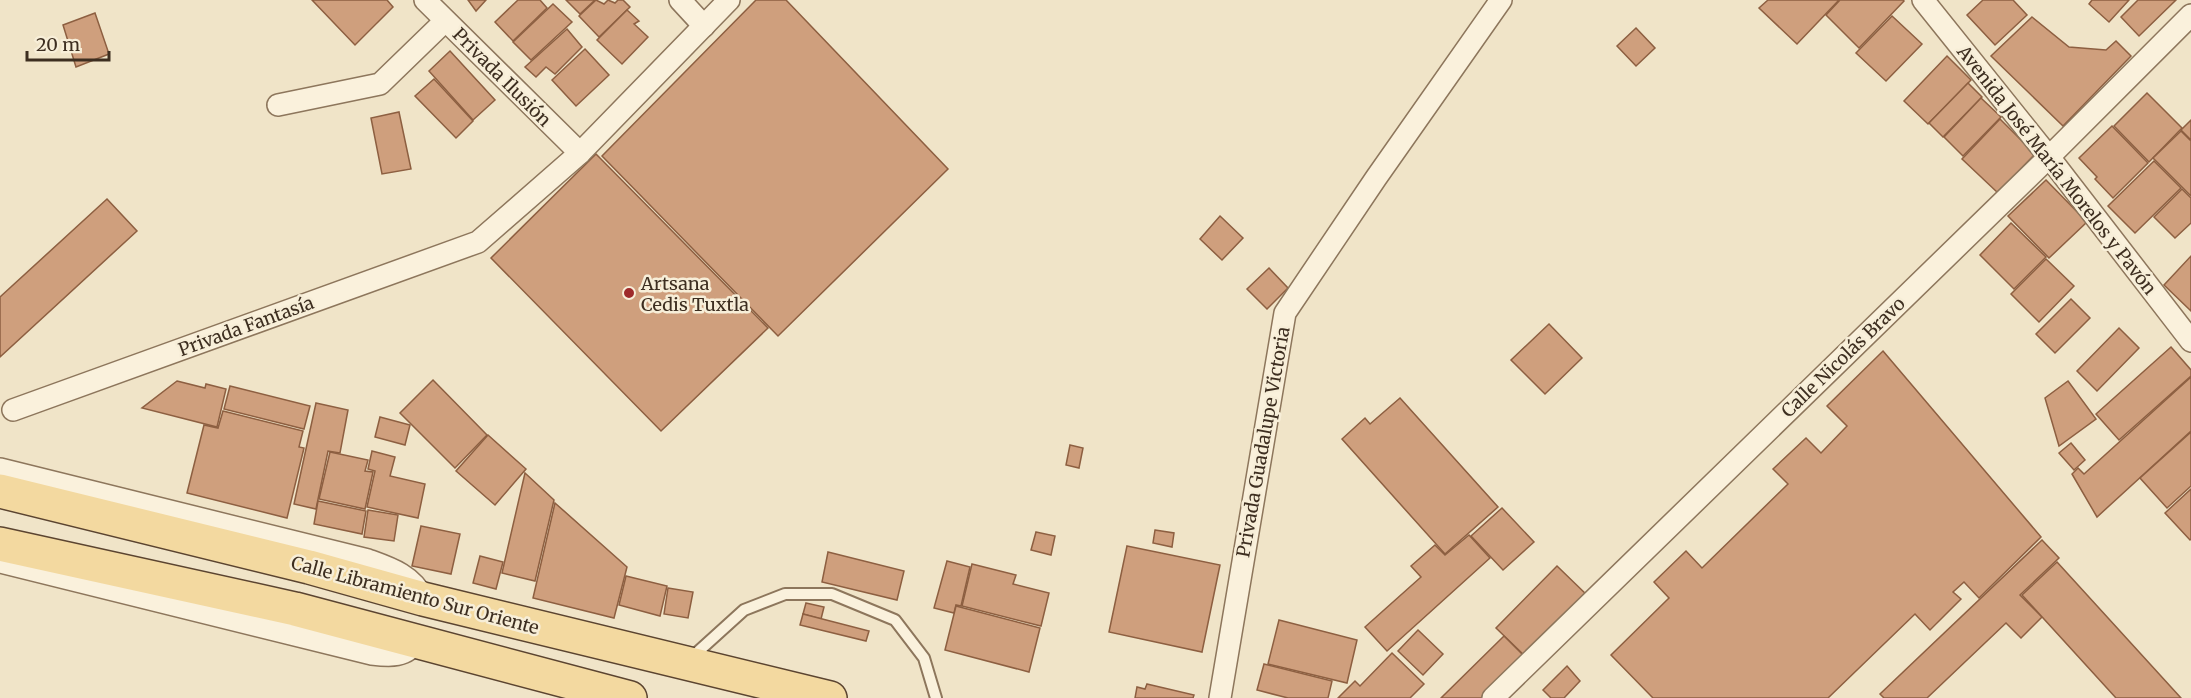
<svg xmlns="http://www.w3.org/2000/svg" width="2191" height="698" font-family="Merriweather,serif">
	<style>
		.building { fill: #cf9f7d; stroke: #8d5f41; stroke-width: 1.5 }
		.lines { fill: none; stroke-linecap: round; stroke-linejoin: round }
		.lane-casing { stroke: #8d765c; stroke-width: 14 }
		.street-casing { stroke: #8d765c; stroke-width: 24 }
		.primary-casing { stroke: #5b4430; stroke-width: 36 }
		.lane { stroke: #faf1dc; stroke-width: 10 }
		.street { stroke: #faf1dc; stroke-width: 21 }
		.primary { stroke: #f3d9a0; stroke-width: 33 }
		.poi-dot { fill: #9e2a2b; stroke: #f7eed8; stroke-width: 2 }
		.labels { text-anchor: middle; dominant-baseline: central; stroke-width: 5; stroke-linejoin: round; paint-order: stroke }
		.street-label { font-size: 18px; fill: #3d2e20; stroke: #f7eed8 }
		.poi-label { font-size: 18px; fill: #3d2e20; stroke: #f7eed8; text-anchor: start }
	</style>
	<rect width="100%" height="100%" fill="#f0e4c8"/>
	<g class="building">
		<polygon points="312,0 387,0 393,7 355,45"/>
		<polygon points="468,0 486,0 476,11"/>
		<polygon points="518,0 540,0 547,8 513,41 495,22"/>
		<polygon points="566,0 595,0 580,14"/>
		<polygon points="596,0 604,4 608,0 615,3 618,0 623,0 630,7 599,37 579,16"/>
		<polygon points="756,0 786,0 948,169 778,336 602,156"/>
		<polygon points="1768,0 1839,0 1797,44 1759,8"/>
		<polygon points="1840,0 1903,0 1904,1 1859,48 1826,15"/>
		<polygon points="1983,0 2013,0 2027,15 1995,45 1967,15"/>
		<polygon points="2092,0 2129,0 2109,22 2089,4"/>
		<polygon points="2138,0 2176,0 2139,36 2121,17"/>
		<polygon points="553,4 572,22 531,60 513,42"/>
		<polygon points="627,10 639,21 634,24 648,37 622,64 597,40"/>
		<polygon points="95,13 109,54 76,67 63,25"/>
		<polygon points="1892,16 1922,44 1886,81 1856,53"/>
		<polygon points="2032,17 2069,47 2106,50 2116,41 2131,56 2063,126 1991,56"/>
		<polygon points="1636,28 1655,48 1636,66 1617,46"/>
		<polygon points="567,29 582,47 555,74 546,67 536,77 525,67"/>
		<polygon points="585,49 609,75 576,106 552,80"/>
		<polygon points="450,51 495,100 473,120 429,71"/>
		<polygon points="1947,56 1971,80 1928,124 1904,101"/>
		<polygon points="434,79 473,121 456,138 415,96"/>
		<polygon points="1968,83 1982,97 1943,137 1929,123"/>
		<polygon points="2147,93 2182,128 2149,162 2114,126"/>
		<polygon points="1981,98 2001,117 1963,156 1944,137"/>
		<polygon points="399,112 411,169 382,174 371,118"/>
		<polygon points="2000,119 2035,154 1998,193 1962,159"/>
		<polygon points="2191,120 2191,140 2181,130"/>
		<polygon points="2112,126 2148,163 2113,198 2095,179 2097,177 2079,158"/>
		<polygon points="2181,131 2191,141 2191,196 2153,158"/>
		<polygon points="596,154 768,328 661,431 491,258"/>
		<polygon points="2154,161 2181,188 2135,233 2108,206"/>
		<polygon points="2046,180 2087,222 2049,258 2008,216"/>
		<polygon points="2182,189 2191,198 2191,223 2175,238 2154,217"/>
		<polygon points="107,199 137,231 0,357 0,297"/>
		<polygon points="1220,216 1243,238 1222,260 1200,239"/>
		<polygon points="2011,223 2046,257 2014,289 1980,255"/>
		<polygon points="2191,256 2191,311 2164,285"/>
		<polygon points="2046,259 2074,286 2039,322 2011,294"/>
		<polygon points="1269,268 1288,288 1267,309 1247,289"/>
		<polygon points="2071,299 2090,318 2055,353 2036,334"/>
		<polygon points="1549,324 1582,358 1545,394 1511,360"/>
		<polygon points="2119,328 2139,348 2097,391 2077,371"/>
		<polygon points="2171,347 2191,370 2191,376 2119,440 2096,414"/>
		<polygon points="1883,351 2041,537 1979,598 1964,582 1953,592 1961,599 1930,630 1915,614 1828,698 1653,698 1611,655 1669,598 1654,582 1686,551 1702,568 1788,484 1773,469 1806,438 1821,453 1847,426 1827,406"/>
		<polygon points="2191,377 2191,431 2097,517 2072,474 2078,468 2084,474"/>
		<polygon points="433,380 487,435 455,468 400,413"/>
		<polygon points="177,381 205,388 206,384 226,389 217,427 142,408"/>
		<polygon points="2068,381 2096,419 2059,446 2045,398"/>
		<polygon points="230,386 310,406 304,429 224,409"/>
		<polygon points="1400,398 1498,507 1445,554 1342,439 1365,418 1370,424"/>
		<polygon points="316,403 348,410 340,453 328,451 316,509 294,504"/>
		<polygon points="223,411 303,431 299,447 304,448 287,518 187,493 204,425 218,428"/>
		<polygon points="380,417 410,425 405,445 375,437"/>
		<polygon points="2191,432 2191,486 2167,508 2140,478"/>
		<polygon points="488,435 526,469 495,505 456,471"/>
		<polygon points="2071,443 2085,460 2074,470 2059,453"/>
		<polygon points="1070,445 1083,448 1079,468 1066,465"/>
		<polygon points="372,451 395,457 390,476 425,484 418,518 367,507 375,471 368,469"/>
		<polygon points="330,452 368,460 365,471 373,472 365,509 319,499"/>
		<polygon points="525,473 554,500 535,581 502,573"/>
		<polygon points="2191,489 2191,539 2190,540 2165,513"/>
		<polygon points="318,501 366,511 362,534 314,524"/>
		<polygon points="555,503 627,567 614,618 533,598"/>
		<polygon points="1502,508 1534,542 1503,570 1471,536"/>
		<polygon points="368,510 398,515 394,541 364,537"/>
		<polygon points="421,526 460,534 451,574 412,566"/>
		<polygon points="1155,530 1174,533 1172,547 1153,543"/>
		<polygon points="1036,532 1055,536 1051,555 1031,550"/>
		<polygon points="1469,535 1490,558 1387,651 1365,627 1421,577 1411,566 1435,545 1445,555"/>
		<polygon points="2042,540 2059,558 2020,595 2042,617 2021,638 2006,623 1927,698 1884,698 1880,694"/>
		<polygon points="1127,546 1220,565 1202,652 1109,632"/>
		<polygon points="828,552 904,571 897,600 822,582"/>
		<polygon points="480,556 503,562 496,589 473,583"/>
		<polygon points="947,561 970,567 961,606 956,605 954,613 934,608"/>
		<polygon points="2057,562 2181,698 2116,698 2022,595"/>
		<polygon points="972,564 1016,575 1013,584 1049,593 1041,626 962,606"/>
		<polygon points="1557,566 1589,597 1528,659 1496,628"/>
		<polygon points="626,576 667,586 660,616 619,605"/>
		<polygon points="668,588 693,592 688,618 664,614"/>
		<polygon points="806,603 824,607 821,619 803,614"/>
		<polygon points="956,606 1040,628 1029,672 945,650"/>
		<polygon points="803,614 869,631 866,641 800,625"/>
		<polygon points="1279,620 1357,640 1347,683 1268,664"/>
		<polygon points="1418,630 1443,654 1423,675 1398,651"/>
		<polygon points="1504,636 1525,657 1485,698 1441,698"/>
		<polygon points="1392,653 1424,684 1410,698 1338,698 1355,681 1360,686"/>
		<polygon points="1264,664 1332,681 1328,698 1288,698 1257,690"/>
		<polygon points="1567,666 1580,681 1564,698 1551,698 1543,690"/>
		<polygon points="1147,684 1194,695 1193,698 1135,698 1137,687 1145,689"/>
	</g>
	<g class="lines">
		<defs>
			<polyline id="lane" points="691,658 744,610 785,594 832,594 895,620 924,658 936,698"/>
			<g id="street">
				<polyline points="425,0 580,153"/>
				<polyline points="680,0 704,26"/>
				<polyline points="1923,0 2049,157 2191,341"/>
				<polyline points="278,105 380,84 445,21"/>
				<polyline points="13,410 478,242 580,153 729,0"/>
				<path d="M 0,469 L 368,560 C 390,568 412,575 423,598"/>
				<path d="M 0,562 L 372,654 C 389,656 407,658 417,640"/>
				<polyline points="1220,698 1285,313 1376,178 1501,0"/>
				<polyline points="1493,698 2049,157 2191,15"/>
			</g>
			<g id="primary">
				<polyline points="0,491 309,567 423,599 830,698"/>
				<polyline points="0,544 295,609 630,698"/>
			</g>
		</defs>
		<use href="#lane" class="lane-casing"/>
		<use href="#street" class="street-casing"/>
		<use href="#primary" class="primary-casing"/>
		<use href="#lane" class="lane"/>
		<use href="#street" class="street"/>
		<use href="#primary" class="primary"/>
	</g>
	<circle class="poi-dot" cx="629" cy="293" r="6"/>
	<g class="labels">
		<g class="street-label">
			<text transform="translate(502 77) rotate(45)">Privada Ilusión</text>
			<text transform="translate(2057 170) rotate(52)">Avenida José María Morelos y Pavón</text>
			<text transform="translate(246 326) rotate(-20)">Privada Fantasía</text>
			<text transform="translate(1843 357) rotate(-44)">Calle Nicolás Bravo</text>
			<text transform="translate(1263 442) rotate(-80)">Privada Guadalupe Victoria</text>
			<text transform="translate(415 595) rotate(15)">Calle Libramiento Sur Oriente</text>
		</g>
		<g class="poi-label">
			<text x="641" y="283">Artsana<tspan x="641" dy="21">Cedis Tuxtla</tspan></text>
		</g>
	</g>
	<path d="M27 51v9h82v-9" fill="none" stroke="#3d2e20" stroke-width="3"/>
	<text x="36" y="51" font-size="18" fill="#3d2e20" stroke="#f7eed8" stroke-width="4.5" paint-order="stroke">20 m</text>
</svg>
